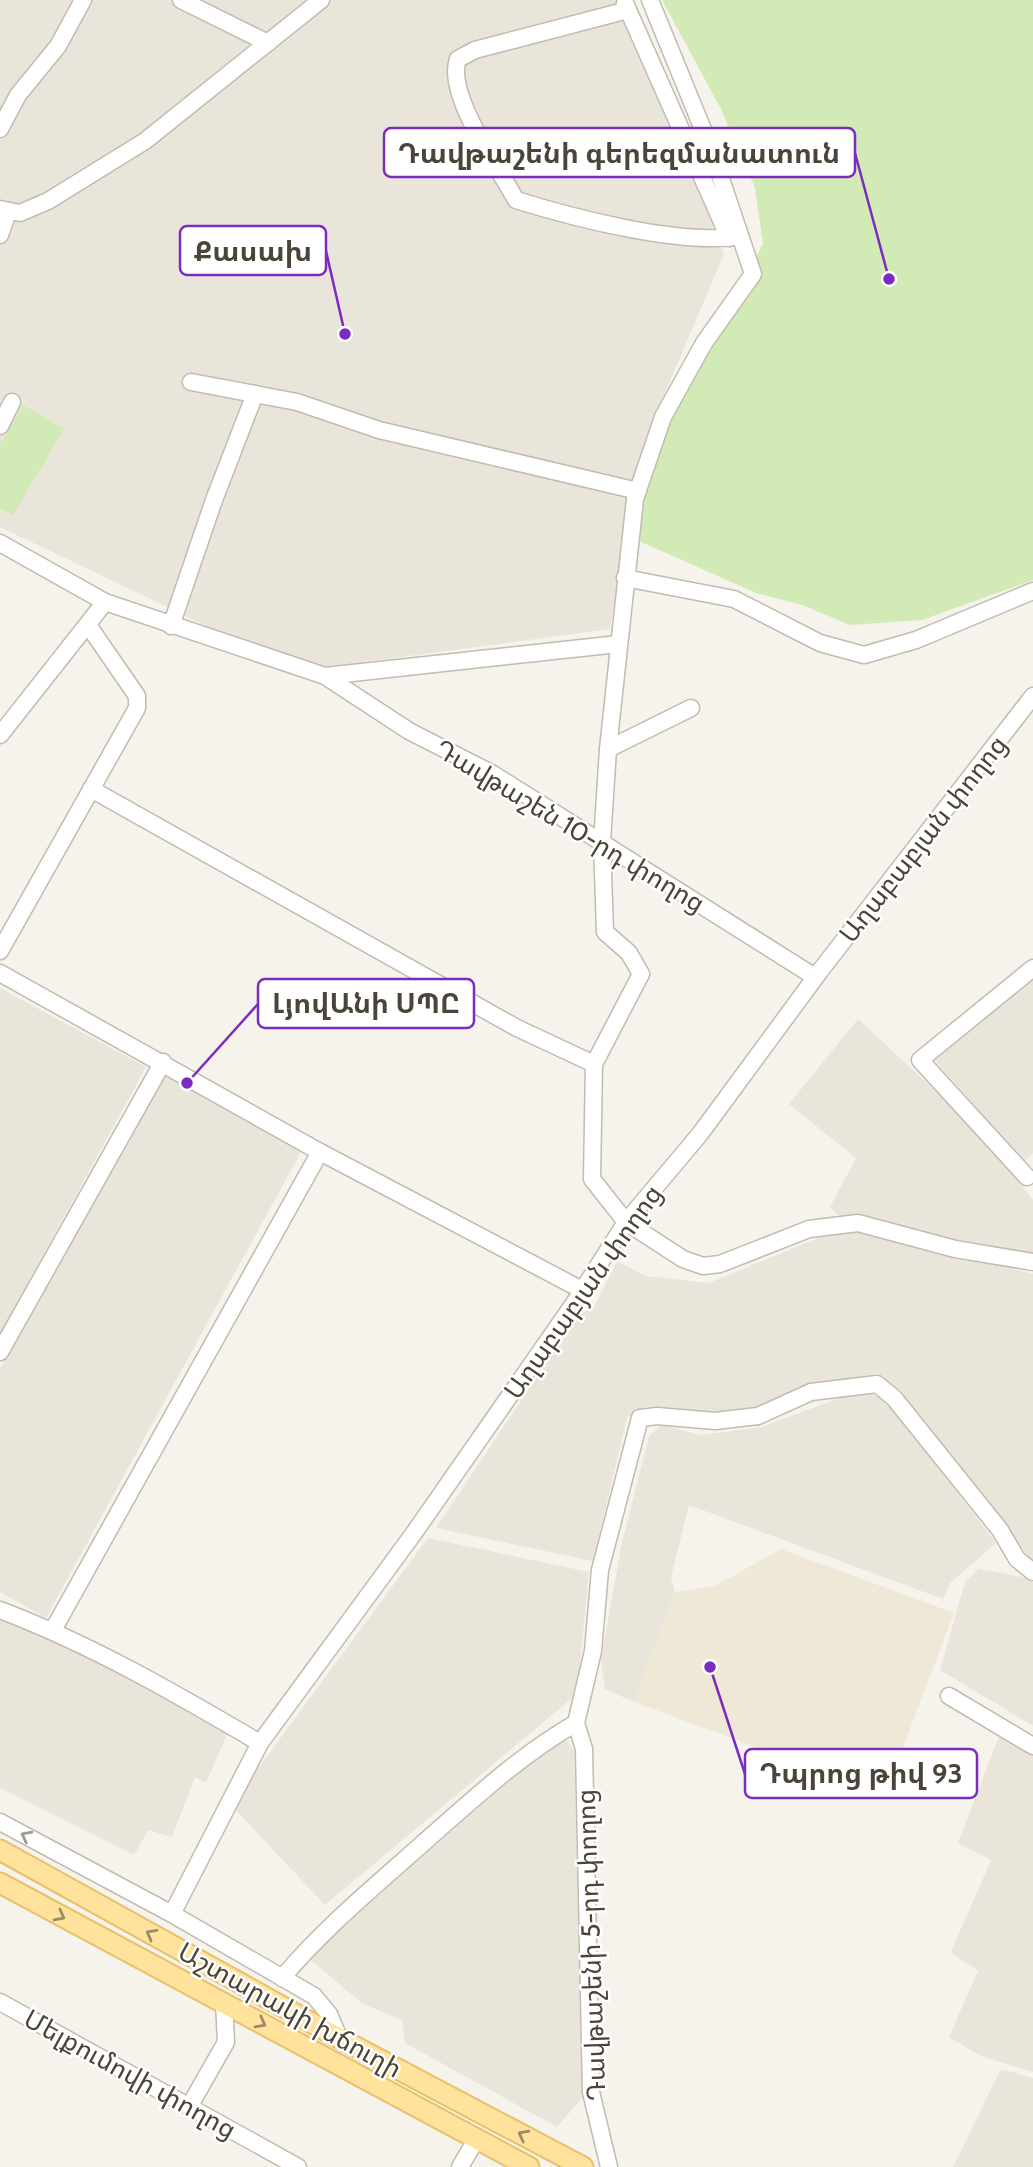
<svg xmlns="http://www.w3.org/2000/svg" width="1033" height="2167" font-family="Cabin,'Noto Sans Armenian',sans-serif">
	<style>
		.residential { fill: #eae5da }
		.education { fill: #efe8d6 }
		.green { fill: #d2eab5 }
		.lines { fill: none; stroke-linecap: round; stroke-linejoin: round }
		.minor-casing { stroke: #c2bbae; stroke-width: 19 }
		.major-casing { stroke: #e6c16a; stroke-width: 23 }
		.minor { stroke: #fff; stroke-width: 16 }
		.major { stroke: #ffe39c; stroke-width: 19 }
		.oneway { stroke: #9c9892 }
		.oneway2 { stroke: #9c8c66 }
		.labels { text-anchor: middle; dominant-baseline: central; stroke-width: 5; stroke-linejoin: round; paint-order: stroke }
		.street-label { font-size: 26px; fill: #4b4439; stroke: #fff }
		.leader { fill: none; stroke: #7b2cbf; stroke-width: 2.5 }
		.callout-dot { fill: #7b2cbf; stroke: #fff; stroke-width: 2.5 }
		.callout { fill: #fff; stroke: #7b2cbf; stroke-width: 2.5 }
		.callout-label { font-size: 28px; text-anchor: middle; font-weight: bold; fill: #4b4439 }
	</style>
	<rect width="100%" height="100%" fill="#f6f3ec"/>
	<g class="residential">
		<polygon points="0,0 632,0 724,254 656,414 632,499 610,629 326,667 238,641 0,527"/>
		<polygon points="1033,977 1033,1153 1024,1162 932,1057"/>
		<polygon points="0,988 146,1067 0,1334"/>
		<polygon points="858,1019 980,1132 1033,1200 1033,1256 842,1218 830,1207 856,1158 789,1104"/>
		<polygon points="165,1069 302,1150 46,1618 0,1592 0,1369"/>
		<polygon points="864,1232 1033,1274 1033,1562 877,1373 807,1390 757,1414 644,1407 627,1418 593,1561 436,1528 579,1314 593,1309 617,1261 645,1276 709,1283 823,1236"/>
		<polygon points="855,1392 876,1395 896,1413 996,1543 950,1583 943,1599 689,1505 671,1577 675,1592 634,1702 605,1689 601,1660 621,1547 649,1436 661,1425 701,1435 762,1427"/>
		<polygon points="428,1538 589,1572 577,1694 325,1905 231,1805"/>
		<polygon points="979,1569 1027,1578 1033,1583 1033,1726 940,1670 965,1582"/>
		<polygon points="0,1618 53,1637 228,1732 206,1783 195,1777 172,1837 148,1830 134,1855 0,1788"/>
		<polygon points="999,1736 1033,1755 1033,2072 981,2056 949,2037 978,1971 951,1952 991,1860 958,1843"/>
		<polygon points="566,1739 574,1751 583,2097 557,2127 405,2043 402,2020 363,2004 308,1958 488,1794"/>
		<polygon points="1001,2069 1033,2078 1033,2167 953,2167"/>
	</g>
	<polygon class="education" points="781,1549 954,1613 885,1795 634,1702 675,1592 715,1586"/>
	<g class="green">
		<polygon points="662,0 1033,0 1033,580 922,620 850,625 802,605 756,593 639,541 649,458 763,244 755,188 721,109"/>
		<polygon points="23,405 64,429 13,515 0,508 0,444"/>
	</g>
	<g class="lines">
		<defs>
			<g id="minor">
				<polyline points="181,0 268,43"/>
				<polyline points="650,0 711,149 753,274 704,343 663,417 635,499 608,749 602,842 605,932 629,953 641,974 594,1064 592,1179 626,1222 683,1259 703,1266 720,1264 809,1229 858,1223 955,1249 1033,1262"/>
				<polyline points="625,3 729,238"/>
				<path d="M 628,10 L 475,50 L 458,59 C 445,94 499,168 516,200 C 574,218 681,246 740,236"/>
				<polyline points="0,129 18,95 58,46 83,0"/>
				<polyline points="0,209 20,213 48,201 145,141 321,0"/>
				<polyline points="0,235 8,212"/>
				<polyline points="191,382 297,402 379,430 638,491"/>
				<polyline points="0,426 12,402"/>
				<polyline points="0,543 105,602 325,676 618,644"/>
				<polyline points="625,578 734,599 820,643 864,655 916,640 1033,591"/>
				<polyline points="171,626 214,500 255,394"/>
				<polyline points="325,676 409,731 493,774 815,977"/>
				<polyline points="0,735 105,602"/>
				<polyline points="608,749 691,708"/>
				<polyline points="91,789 517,1028 594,1064"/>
				<polyline points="0,951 137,708 137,696 88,625"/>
				<polyline points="0,973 320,1152 582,1290"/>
				<polyline points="1027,1177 920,1060 1033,968"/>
				<polyline points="0,1352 163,1062"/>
				<path d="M 0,1610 C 92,1645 175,1693 260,1743"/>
				<polyline points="53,1630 320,1152"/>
				<polyline points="949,1696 1033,1746"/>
				<polyline points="576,1723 584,1749 591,2092 609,2167"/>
				<polyline points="0,1822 172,1914 314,1996 329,2014 339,2038"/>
				<polyline points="172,1914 260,1743 414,1533 577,1299 626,1222 700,1134 820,971 1033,696"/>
				<path d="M 282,1978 C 324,1928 373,1888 421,1845 C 470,1802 520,1755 576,1723 L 593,1651 L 600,1570 L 640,1418 L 657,1416 L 715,1421 L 758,1416 L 811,1392 L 877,1384 L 894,1398 L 1000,1530 L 1017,1559 L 1033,1572"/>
				<polyline points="0,2002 298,2167"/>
				<polyline points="189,2107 226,2042 224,2003"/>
				<polyline points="460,2167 477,2138"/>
			</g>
			<g id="major">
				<polyline points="0,1850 339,2038 583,2167"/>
				<polyline points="0,1883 529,2167"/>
			</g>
		</defs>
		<use href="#minor" class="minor-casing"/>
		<use href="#major" class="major-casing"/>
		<use href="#minor" class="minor"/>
		<use href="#major" class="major"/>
	</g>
	<defs><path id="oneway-chevron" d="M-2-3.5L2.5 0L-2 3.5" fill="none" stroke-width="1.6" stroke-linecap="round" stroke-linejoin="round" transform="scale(1.75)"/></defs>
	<use class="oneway" href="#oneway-chevron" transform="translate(26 1836) rotate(-152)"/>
	<g class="oneway2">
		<use href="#oneway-chevron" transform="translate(60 1916) rotate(28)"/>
		<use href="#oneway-chevron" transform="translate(151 1934) rotate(-151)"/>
		<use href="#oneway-chevron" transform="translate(261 2023) rotate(28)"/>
		<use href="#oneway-chevron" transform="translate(523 2135) rotate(-152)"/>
	</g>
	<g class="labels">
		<g class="street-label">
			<text transform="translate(570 826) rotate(31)">Դավթաշեն 10-րդ փողոց</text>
			<text transform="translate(923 839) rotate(-52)">Աղաբաբյան փողոց</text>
			<text transform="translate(583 1292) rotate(-55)">Աղաբաբյան փողոց</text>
			<text transform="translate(591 1945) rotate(-92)">Դավթաշենի 5-րդ փողոց</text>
			<text transform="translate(290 2010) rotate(29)">Աշտարակի խճուղի</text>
			<text transform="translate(130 2074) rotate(29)">Մելքումովի փողոց</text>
		</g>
	</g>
	<path class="leader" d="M889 279L855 153M345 334L326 251M187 1083L258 1004M710 1667L745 1774"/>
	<g class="callout-dot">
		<circle cx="889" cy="279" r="7"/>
		<circle cx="345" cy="334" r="7"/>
		<circle cx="187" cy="1083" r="7"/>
		<circle cx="710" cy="1667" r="7"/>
	</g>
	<g class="callout">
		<rect x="384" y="128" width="471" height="49" rx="7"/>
		<rect x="180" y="226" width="146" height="49" rx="7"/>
		<rect x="258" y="979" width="216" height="49" rx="7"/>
		<rect x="745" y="1749" width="232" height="49" rx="7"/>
	</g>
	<g class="callout-label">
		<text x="619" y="163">Դավթաշենի գերեզմանատուն</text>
		<text x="253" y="261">Քասախ</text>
		<text x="366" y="1013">ԼյովԱնի ՍՊԸ</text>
		<text x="861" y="1783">Դպրոց թիվ 93</text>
	</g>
</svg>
